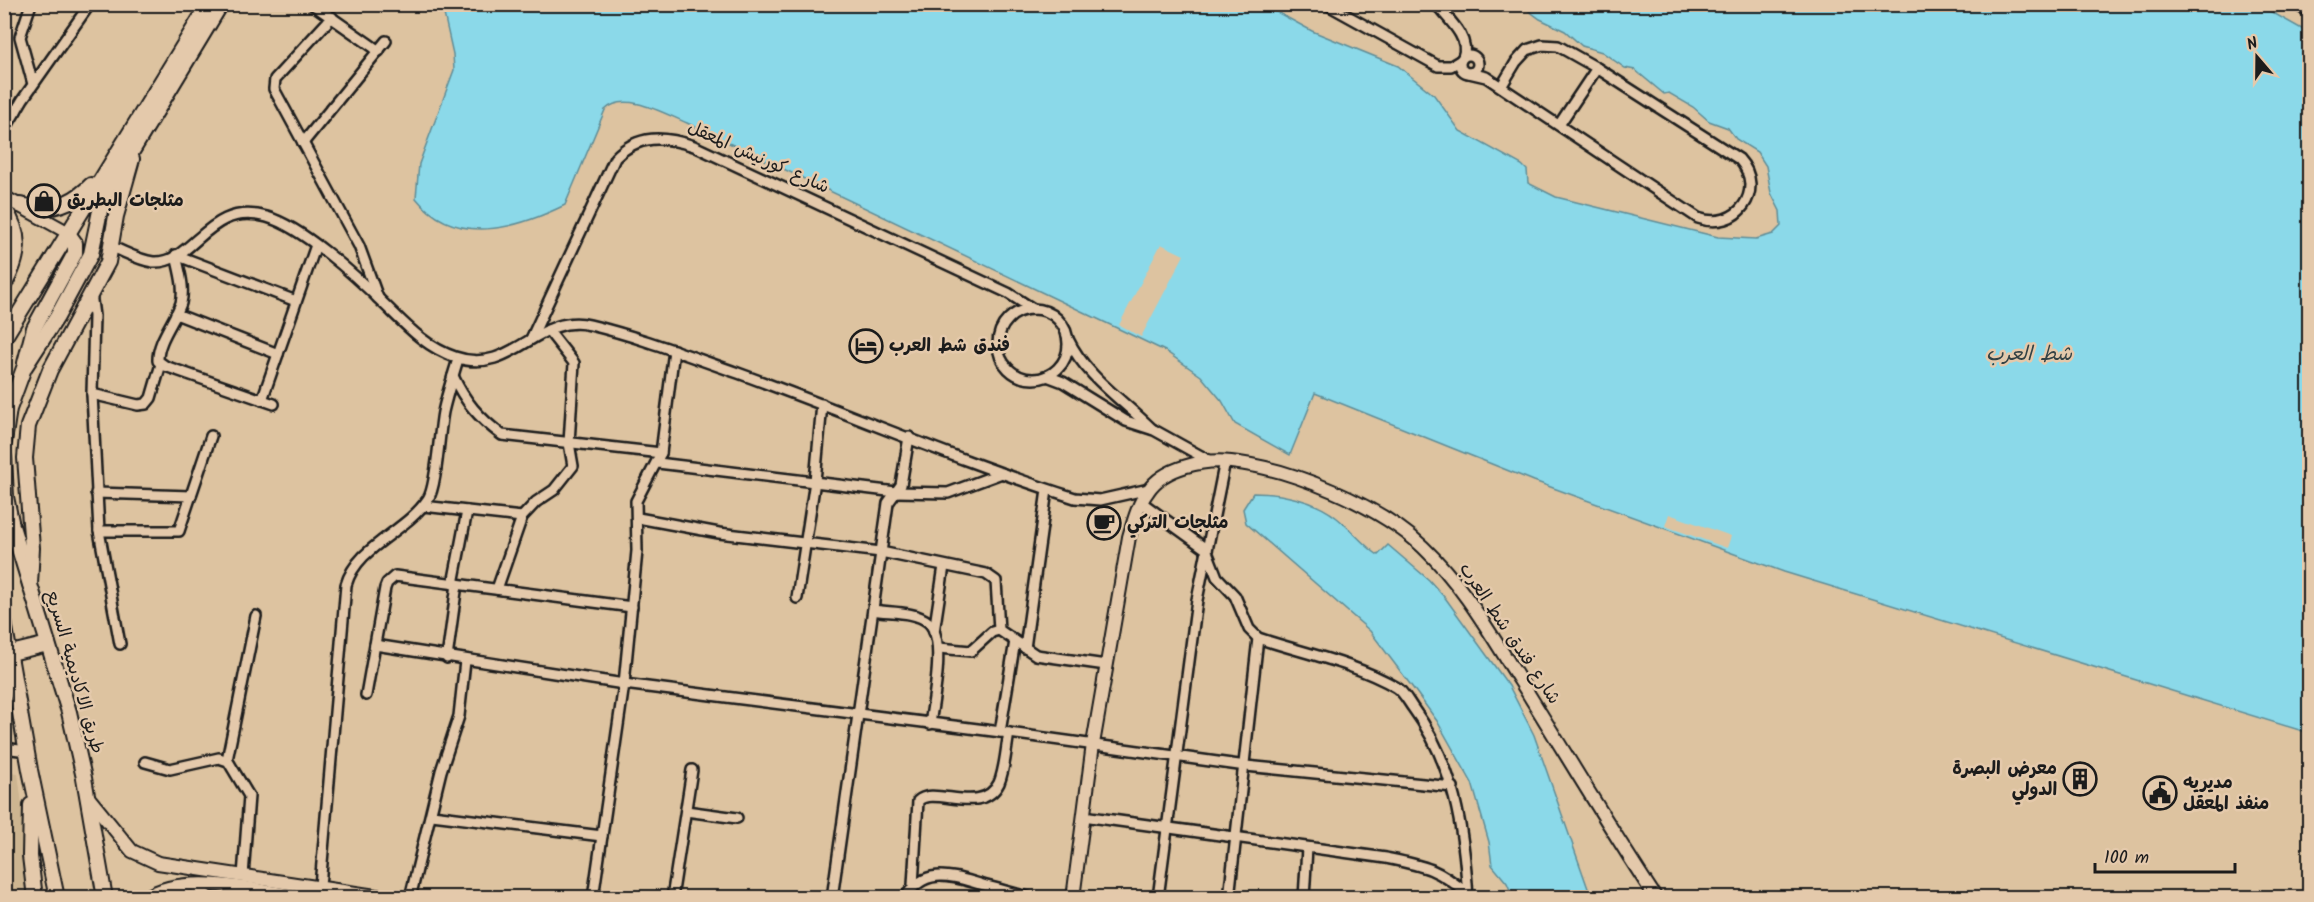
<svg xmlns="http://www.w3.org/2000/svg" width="2314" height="902" font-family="Kalam,'Playpen Sans Arabic',sans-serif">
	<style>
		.built { fill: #cdb591 }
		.water { fill: #8bd9e9; stroke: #5f8d97; stroke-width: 1.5 }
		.pier { fill: #ddc3a0 }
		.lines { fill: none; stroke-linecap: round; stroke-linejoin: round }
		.minor-casing { stroke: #1c1c1c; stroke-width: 14 }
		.major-casing { stroke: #1c1c1c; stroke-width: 16 }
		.highway-casing { stroke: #1c1c1c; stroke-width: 18 }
		.minor { stroke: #e4c9ab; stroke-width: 9 }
		.major { stroke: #e4c9ab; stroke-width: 12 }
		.highway { stroke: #e4c9ab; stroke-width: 14 }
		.labels { text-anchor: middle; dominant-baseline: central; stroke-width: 5; stroke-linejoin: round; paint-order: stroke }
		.street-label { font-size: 18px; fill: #1c1c1c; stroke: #e4c9ab }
		.poi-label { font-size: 18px; font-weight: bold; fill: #1c1c1c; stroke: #e4c9ab; text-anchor: start }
		.water-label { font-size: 20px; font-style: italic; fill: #324245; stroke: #e4c9ab }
	</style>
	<rect width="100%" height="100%" fill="#ddc3a0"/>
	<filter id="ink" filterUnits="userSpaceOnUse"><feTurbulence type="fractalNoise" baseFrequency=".0167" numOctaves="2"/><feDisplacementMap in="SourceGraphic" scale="12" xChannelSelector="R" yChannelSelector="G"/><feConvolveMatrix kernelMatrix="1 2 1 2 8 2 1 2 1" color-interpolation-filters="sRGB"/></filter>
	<g filter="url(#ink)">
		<polygon class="built" points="4,771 18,773 32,886 22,897 5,897"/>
		<g class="water">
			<path d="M 442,5 L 1264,5 L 1312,31 L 1398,66 L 1434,95 L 1460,131 L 1522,165 L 1527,170 L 1528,183 L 1556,197 L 1718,237 L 1756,239 L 1773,234 L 1781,226 L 1780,211 L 1771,193 L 1766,166 L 1757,152 L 1736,139 L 1728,128 L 1709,121 L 1693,107 L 1669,93 L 1664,94 L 1635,70 L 1625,68 L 1602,52 L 1582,46 L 1565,31 L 1540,19 L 1521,5 L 2259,5 L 2309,33 L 2309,733 L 1784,572 L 1534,481 L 1315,393 L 1290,455 L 1235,424 L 1222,401 L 1201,376 L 1165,351 L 687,123 C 665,114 625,90 605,110 L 565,205 C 516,229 455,247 416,198 L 419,164 L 454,70 L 453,54 Z"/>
			<path d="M 1253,493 C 1280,493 1315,500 1337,518 C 1352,530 1362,544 1378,555 L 1388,545 L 1429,580 L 1446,599 L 1509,686 L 1534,735 L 1591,897 L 1513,897 L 1507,883 L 1492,865 L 1489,842 L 1472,783 L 1437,721 L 1416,692 L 1370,631 L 1246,523 L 1243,509 Z"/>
		</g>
		<g class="pier">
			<polygon points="1161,244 1184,255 1141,337 1119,325"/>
			<polygon points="1669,514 1731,536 1727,548 1665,526"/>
		</g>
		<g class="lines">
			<defs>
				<g id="minor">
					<polyline points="31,4 20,37 33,84"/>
					<polyline points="312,4 379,51"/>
					<polyline points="1326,4 1438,66 1451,66 1461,60"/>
					<path d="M 1436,4 C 1447,18 1471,38 1463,57"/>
					<polyline points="2295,4 2310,12"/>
					<polyline points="332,17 275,79 274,89 359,246 378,298"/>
					<circle cx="1469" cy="64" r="9"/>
					<path d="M 1469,73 L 1486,77 L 1698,218 C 1737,232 1767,190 1739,159 L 1597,68 L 1558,46 L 1542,45 L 1527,50 L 1516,62 L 1501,87"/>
					<polyline points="4,105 16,111"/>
					<polyline points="1559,125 1597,68"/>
					<polyline points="4,131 23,99 90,4"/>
					<polyline points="303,143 386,41"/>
					<path d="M 112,247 C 125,252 139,260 153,262 C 194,265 207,200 267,217 C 302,227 356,276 383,303 C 405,324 425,347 455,357 C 512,377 537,312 590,325 C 640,337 689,356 738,373 C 851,414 961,462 1075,498 L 1100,500 L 1149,489"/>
					<path d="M 176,255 C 179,270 185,287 181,303 C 175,321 157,341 158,361 L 165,366 L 274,404"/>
					<polyline points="176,255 296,301"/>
					<polyline points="91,293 94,316 92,394 99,531 120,644"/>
					<circle cx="1033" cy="344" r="35"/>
					<polyline points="176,314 278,354"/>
					<path d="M 531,339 L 615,158 C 638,134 664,136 694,146 L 1008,293 L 1033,309"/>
					<path d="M 1068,339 C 1086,377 1123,400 1152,429"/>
					<path d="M 453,376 C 465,402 479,418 502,435 L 661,453"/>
					<polyline points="1047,376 1063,382 1126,421 1154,430 1210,461"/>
					<polyline points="92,394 138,405 146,404 151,398 161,364"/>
					<polyline points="262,400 316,245"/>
					<polyline points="658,463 896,492 948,493 1002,473"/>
					<polyline points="96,493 191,496"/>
					<path d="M 1141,502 L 1206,549 L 1217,577 L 1235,596 L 1249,629 L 1258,638 C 1303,653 1355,663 1396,687 C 1403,691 1408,701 1413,708 C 1454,763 1464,830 1468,898"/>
					<polyline points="423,506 522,517"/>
					<polyline points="638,518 719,533 881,552 986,574 996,581 999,630 1036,655 1106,665"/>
					<polyline points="99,531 179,531 211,436"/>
					<polyline points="453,584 467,511"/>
					<polyline points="497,589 522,517 536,502 554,490 573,466 569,443 574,363 548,330"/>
					<polyline points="797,598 815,481 822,404"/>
					<path d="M 873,610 C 889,613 915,611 928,622 C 947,638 933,701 930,724"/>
					<polyline points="934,632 944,566"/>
					<polyline points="375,645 624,684 1009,733 1246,766 1453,787"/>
					<polyline points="939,648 971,651 992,632 999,630"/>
					<polyline points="1025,648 1047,490"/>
					<polyline points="447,658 457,584"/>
					<polyline points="366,695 385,588 387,583 395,576 632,607"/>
					<polyline points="1000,732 1015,641"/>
					<polyline points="4,748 27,751"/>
					<polyline points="227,760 256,616"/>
					<polyline points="145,762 170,769 219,758 228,761 249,796 243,876"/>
					<polyline points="686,811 737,818"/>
					<polyline points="432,815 602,836"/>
					<path d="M 1083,816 L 1386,858 C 1425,866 1437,868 1468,894"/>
					<polyline points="193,885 211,898"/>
					<path d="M 913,885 L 918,801 C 934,785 982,817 999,783 C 1005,769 1006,748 1009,733"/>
					<path d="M 320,886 L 346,585 C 357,546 406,532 428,499 C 437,486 439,432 443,412 C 447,394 453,376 458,359"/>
					<polyline points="410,898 441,771 459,716 465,661"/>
					<polyline points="593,898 624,684 637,551 636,501 661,453 674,350"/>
					<polyline points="672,898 692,770"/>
					<polyline points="832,898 888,503 901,485 909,437"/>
					<path d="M 905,898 C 925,866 951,876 980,884 C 997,889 1014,893 1031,898"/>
					<polyline points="1158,898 1197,600 1225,461"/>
					<polyline points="1229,898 1258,638"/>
					<polyline points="1304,898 1307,848"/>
				</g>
				<g id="major">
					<polyline points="4,197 67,232"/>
					<path d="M 4,206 C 24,235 21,258 4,287"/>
					<polyline points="88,797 132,851 158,863 389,898"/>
					<path d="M 146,898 C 183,871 262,891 304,898"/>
					<path d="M 1073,898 L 1093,744 L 1129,537 C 1134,520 1138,504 1148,491 C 1164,467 1204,459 1231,462 C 1290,468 1379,505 1423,547 C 1464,586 1491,635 1521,682 C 1566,754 1609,827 1656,898"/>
				</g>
				<g id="highway">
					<path d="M 20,205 C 48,212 72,205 91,185"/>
					<polyline points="4,338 209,4"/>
					<polyline points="25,363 34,328 75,253 75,243 67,232"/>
					<polyline points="4,442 9,409 24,368 57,317 91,254 102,201 221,4"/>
					<polyline points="4,458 6,497 12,526 69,712 84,778 105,898"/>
					<polyline points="30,584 32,548 25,458 28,426 50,370 108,262 116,216 132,159"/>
					<polyline points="4,622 30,770 57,898"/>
					<polyline points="11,653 48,644"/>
					<polyline points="31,805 30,856 35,898"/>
				</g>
			</defs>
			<use href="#minor" class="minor-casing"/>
			<use href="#major" class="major-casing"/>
			<use href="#highway" class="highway-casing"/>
			<use href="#minor" class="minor"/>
			<use href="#major" class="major"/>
			<use href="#highway" class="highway"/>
		</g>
	</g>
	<defs>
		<symbol id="shop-ring" viewBox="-11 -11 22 22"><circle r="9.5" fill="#e4c9ab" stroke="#1c1c1c" stroke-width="1.5"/><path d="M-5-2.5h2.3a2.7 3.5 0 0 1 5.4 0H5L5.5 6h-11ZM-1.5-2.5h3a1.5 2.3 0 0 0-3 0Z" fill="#1c1c1c"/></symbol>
		<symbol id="hotel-ring" viewBox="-11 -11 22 22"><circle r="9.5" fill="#e4c9ab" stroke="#1c1c1c" stroke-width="1.5"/><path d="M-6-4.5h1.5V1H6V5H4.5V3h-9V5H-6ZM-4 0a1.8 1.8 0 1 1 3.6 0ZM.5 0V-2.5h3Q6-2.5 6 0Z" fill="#1c1c1c"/></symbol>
		<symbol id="cafe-ring" viewBox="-11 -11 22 22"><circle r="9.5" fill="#e4c9ab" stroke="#1c1c1c" stroke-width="1.5"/><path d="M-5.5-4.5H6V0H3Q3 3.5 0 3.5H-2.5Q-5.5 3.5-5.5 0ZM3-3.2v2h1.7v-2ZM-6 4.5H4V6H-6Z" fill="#1c1c1c"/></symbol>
		<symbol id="building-ring" viewBox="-11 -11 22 22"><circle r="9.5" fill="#e4c9ab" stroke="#1c1c1c" stroke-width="1.5"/><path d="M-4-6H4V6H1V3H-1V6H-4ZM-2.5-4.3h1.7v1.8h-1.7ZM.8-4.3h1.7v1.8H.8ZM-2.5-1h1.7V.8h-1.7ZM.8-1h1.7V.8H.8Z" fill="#1c1c1c"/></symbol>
		<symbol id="civic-ring" viewBox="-11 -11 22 22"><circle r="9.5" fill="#e4c9ab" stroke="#1c1c1c" stroke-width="1.5"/><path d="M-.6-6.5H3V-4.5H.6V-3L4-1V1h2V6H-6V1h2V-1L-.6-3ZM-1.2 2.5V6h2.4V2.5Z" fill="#1c1c1c"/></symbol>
	</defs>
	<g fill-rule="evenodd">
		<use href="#shop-ring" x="25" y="182" width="38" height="38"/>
		<use href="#hotel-ring" x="847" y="327" width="38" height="38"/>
		<use href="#cafe-ring" x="1085" y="504" width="38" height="38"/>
		<use href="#building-ring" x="2061" y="760" width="38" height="38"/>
		<use href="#civic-ring" x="2141" y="774" width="38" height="38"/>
	</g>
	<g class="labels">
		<g class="street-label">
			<text transform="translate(758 158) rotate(24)">شارع كورنيش المعقل</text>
			<text transform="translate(1509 634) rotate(56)">شارع فندق شط العرب</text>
			<text transform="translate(74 672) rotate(74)">طريق الاكاديمية السريع</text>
		</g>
		<g class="poi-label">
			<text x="67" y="201">مثلجات البطريق</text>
			<text x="889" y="346">فندق شط العرب</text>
			<text x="1127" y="523">مثلجات التركي</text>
			<text x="2057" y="769" text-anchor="end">معرض البصرة<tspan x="2057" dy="21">الدولي</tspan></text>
			<text x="2183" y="783">مديريه<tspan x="2183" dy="21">منفذ المعقل</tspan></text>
		</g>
		<g class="water-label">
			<text x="2029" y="355">شط العرب</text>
		</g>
	</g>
	<rect width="2314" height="902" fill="none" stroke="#e4c9ab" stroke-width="24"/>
	<rect x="12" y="12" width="2290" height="878" fill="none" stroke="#1c1c1c" stroke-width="2" filter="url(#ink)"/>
	<g transform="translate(2257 57) rotate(340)" stroke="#e4c9ab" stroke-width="4.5" paint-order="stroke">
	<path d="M0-4.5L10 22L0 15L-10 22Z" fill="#1c1c1c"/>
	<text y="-9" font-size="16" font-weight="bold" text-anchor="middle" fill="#1c1c1c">N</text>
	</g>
	<path d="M2095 863v9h140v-9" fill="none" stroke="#1c1c1c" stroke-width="3"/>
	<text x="2104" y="863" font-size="18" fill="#1c1c1c" stroke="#e4c9ab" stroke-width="4.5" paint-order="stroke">100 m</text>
</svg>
